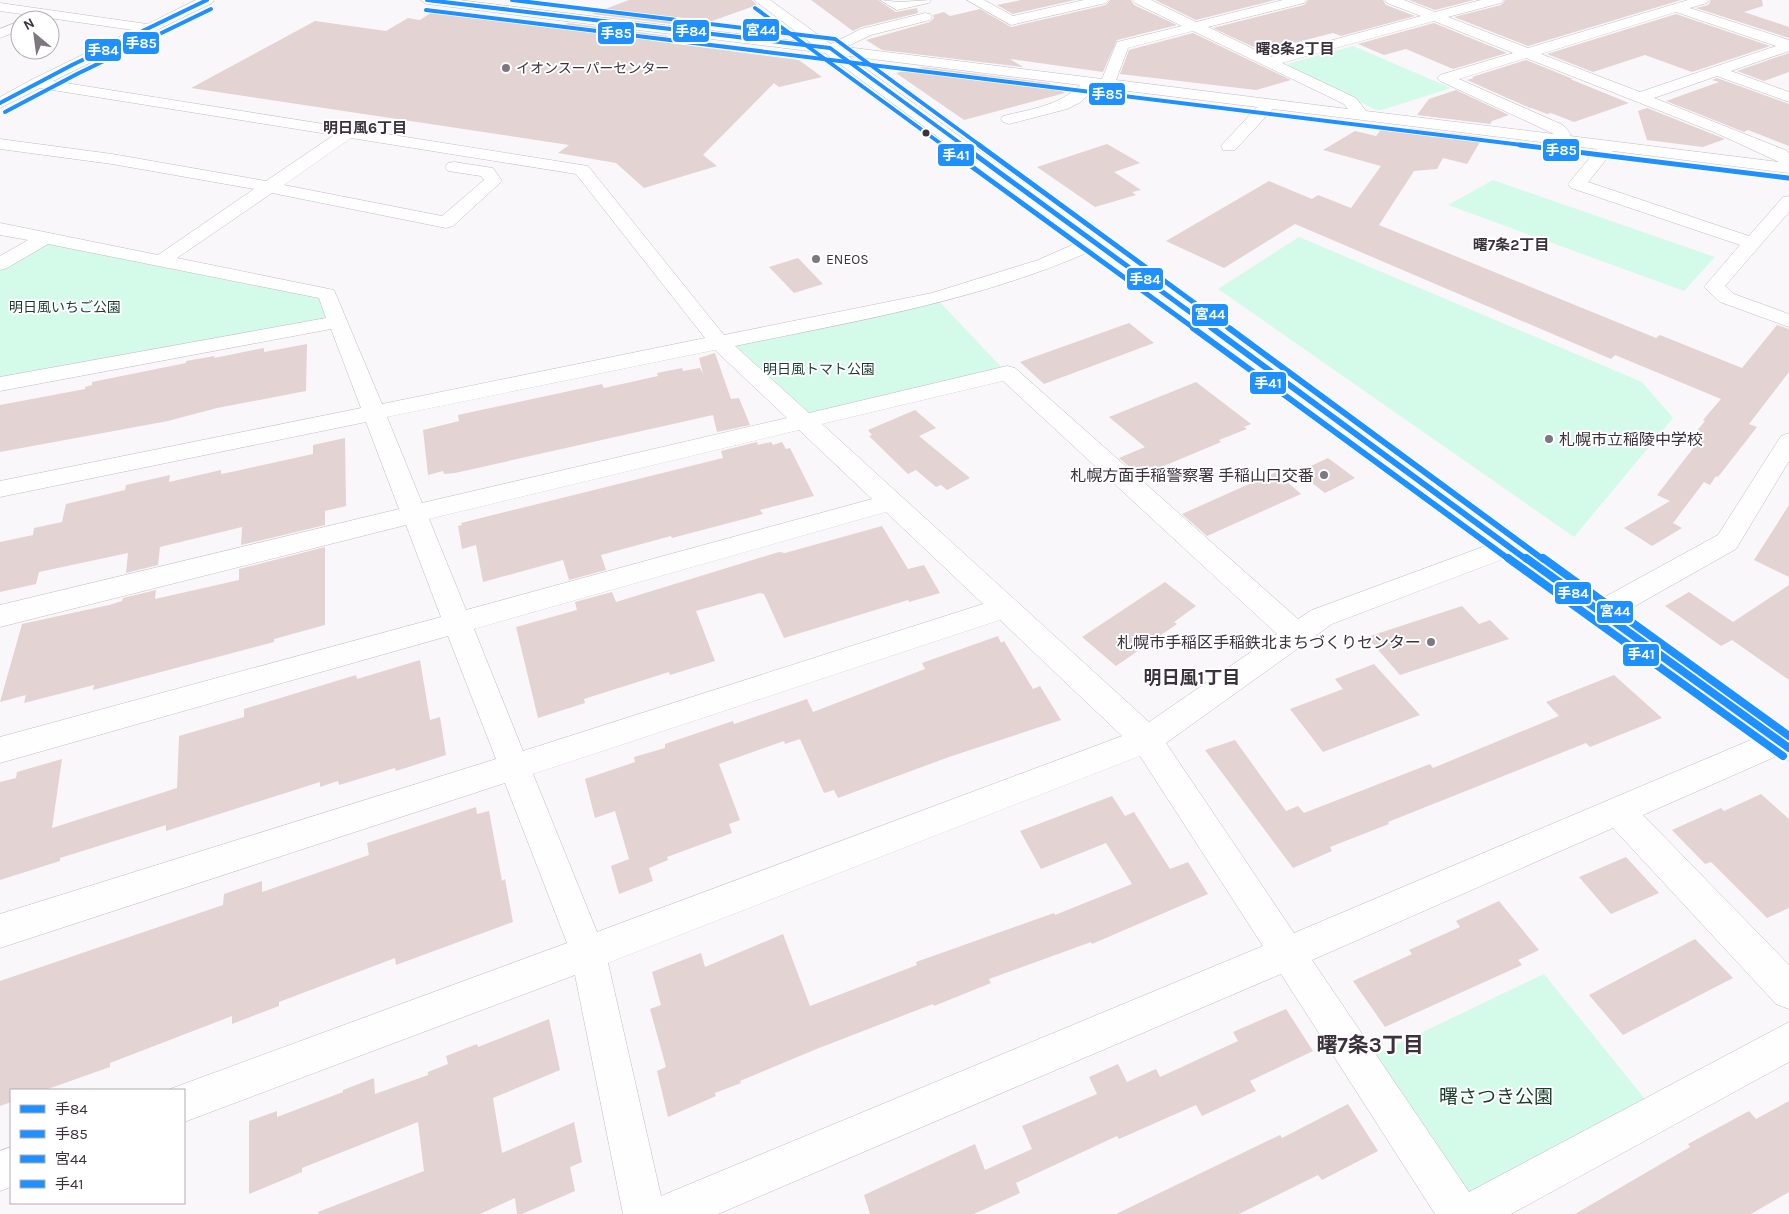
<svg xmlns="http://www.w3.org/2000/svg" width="1789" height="1214" font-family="Karla,'Noto Sans JP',sans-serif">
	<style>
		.green { fill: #d4fae9 }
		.building { fill: #e3d3d2 }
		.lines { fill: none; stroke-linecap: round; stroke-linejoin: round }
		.minor-casing { stroke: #c1bcc3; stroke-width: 1 }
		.minor { fill: #fefefe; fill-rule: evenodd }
		.bus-1-far3-casing { stroke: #fff; stroke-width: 5.5 }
		.bus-1-far2-casing { stroke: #fff; stroke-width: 8 }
		.bus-1-far1-casing { stroke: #fff; stroke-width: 9 }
		.bus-1-casing { stroke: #fff; stroke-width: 12 }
		.bus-2-far1-casing { stroke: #fff; stroke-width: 5.5 }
		.bus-2-casing { stroke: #fff; stroke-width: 8 }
		.bus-3-far3-casing { stroke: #fff; stroke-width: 5.5 }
		.bus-3-far2-casing { stroke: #fff; stroke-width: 8 }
		.bus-3-far1-casing { stroke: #fff; stroke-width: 9 }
		.bus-3-casing { stroke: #fff; stroke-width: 12 }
		.bus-4-far3-casing { stroke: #fff; stroke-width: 5.5 }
		.bus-4-far2-casing { stroke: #fff; stroke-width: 8 }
		.bus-4-far1-casing { stroke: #fff; stroke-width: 9 }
		.bus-4-casing { stroke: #fff; stroke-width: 12 }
		.bus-1-far3 { stroke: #1e90ff; stroke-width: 4 }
		.bus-1-far2 { stroke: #1e90ff; stroke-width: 5 }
		.bus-1-far1 { stroke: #1e90ff; stroke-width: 6 }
		.bus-1 { stroke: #1e90ff; stroke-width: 8 }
		.bus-2-far1 { stroke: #1e90ff; stroke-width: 4 }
		.bus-2 { stroke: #1e90ff; stroke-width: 5 }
		.bus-3-far3 { stroke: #1e90ff; stroke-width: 4 }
		.bus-3-far2 { stroke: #1e90ff; stroke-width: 5 }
		.bus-3-far1 { stroke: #1e90ff; stroke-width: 6 }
		.bus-3 { stroke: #1e90ff; stroke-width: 8 }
		.bus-4-far3 { stroke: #1e90ff; stroke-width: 4 }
		.bus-4-far2 { stroke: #1e90ff; stroke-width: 5 }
		.bus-4-far1 { stroke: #1e90ff; stroke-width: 6 }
		.bus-4 { stroke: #1e90ff; stroke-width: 8 }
		.poi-dot { fill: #7e7780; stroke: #fff; stroke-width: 2 }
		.bus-dot { fill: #3b323d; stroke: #fff; stroke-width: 2 }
		.labels { text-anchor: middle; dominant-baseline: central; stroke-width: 4; stroke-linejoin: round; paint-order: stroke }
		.far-poi-label { font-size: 14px; fill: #3b323d; stroke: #fff; text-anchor: start }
		.far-park-label { font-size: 14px; fill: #193e2f; stroke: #fff }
		.far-neighbourhood-label { font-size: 15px; font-weight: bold; fill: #3b323d; stroke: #fff }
		.poi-label { font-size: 16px; fill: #3b323d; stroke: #fff; text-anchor: end }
		.neighbourhood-label { font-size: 18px; font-weight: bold; fill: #3b323d; stroke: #fff }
		.near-park-label { font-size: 19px; fill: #193e2f; stroke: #fff }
		.near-neighbourhood-label { font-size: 21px; font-weight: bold; fill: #3b323d; stroke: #fff }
		.line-badge { stroke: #fff; stroke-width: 2 }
		.badge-label { font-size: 14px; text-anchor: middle; font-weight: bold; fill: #fff }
	</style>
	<rect width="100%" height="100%" fill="#faf7fb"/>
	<g class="green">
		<polygon points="1353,46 1451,88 1382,110 1376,110 1287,66 1290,63"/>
		<polygon points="1493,180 1715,257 1684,291 1448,205"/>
		<polygon points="1299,237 1642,382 1673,418 1574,537 1218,289"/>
		<polygon points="45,238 327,294 337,322 0,384 0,264"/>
		<polygon points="936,298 1007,373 803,420 719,342"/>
		<polygon points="1544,974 1657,1114 1469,1214 1360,1062"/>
	</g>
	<g class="building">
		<polygon points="629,0 752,0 757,5 695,27 592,14"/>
		<polygon points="811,0 878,0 896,12 917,8 918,13 861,27 853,31"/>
		<polygon points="1021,0 1075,0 1013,14 997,5"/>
		<polygon points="1110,0 1131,0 1134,5 1177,25 1117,40 1103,72 1010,59 1023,67 882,50 866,40 930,22 934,18 933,15 944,12 950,16 980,9 1011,27 1106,5"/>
		<polygon points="1155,0 1275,0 1196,20"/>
		<polygon points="1308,0 1383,0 1386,5 1415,16 1341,36 1333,33 1262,51 1213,28 1304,5"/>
		<polygon points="1409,0 1474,0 1435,10"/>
		<polygon points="1505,0 1681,0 1528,46 1454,17 1501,5"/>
		<polygon points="1711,0 1762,0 1763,6 1744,12 1789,27 1789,38 1696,8 1708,5"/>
		<polygon points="432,12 555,28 568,23 669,36 654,41 799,60 822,77 779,87 774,83 703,155 717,166 644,188 616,163 558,153 569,145 191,88 315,21 386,31 408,18 420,20"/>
		<polygon points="1676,14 1770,46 1692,72 1645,55 1593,72 1547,54"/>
		<polygon points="1434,23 1507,53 1453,69 1406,49 1384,55 1358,44"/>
		<polygon points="1193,33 1291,80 1256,90 1120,74 1129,50"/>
		<polygon points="1789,53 1789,72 1764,81 1737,71"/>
		<polygon points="1526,60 1573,79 1570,79 1629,103 1574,122 1551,113 1547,114 1532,108 1530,108 1467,80 1474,78 1472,77"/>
		<polygon points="923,67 1049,83 1065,93 964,120 896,73"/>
		<polygon points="1717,78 1789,104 1789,146 1748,130 1744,132 1666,101 1719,82 1712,80"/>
		<polygon points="1456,90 1509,115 1492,121 1490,124 1417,115 1429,99"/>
		<polygon points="1647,108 1715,135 1725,139 1703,147 1647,140 1638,111"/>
		<polygon points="1383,127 1405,132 1408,128 1483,137 1467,164 1443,158 1437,169 1414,171 1379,225 1656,338 1660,335 1742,368 1777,325 1789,329 1789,372 1749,424 1757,427 1718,477 1716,476 1710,485 1704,482 1673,523 1682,528 1652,546 1624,528 1670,501 1657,495 1698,442 1690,439 1705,421 1703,420 1721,399 1615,355 1611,359 1295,224 1224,268 1166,241 1269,181 1312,199 1318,195 1351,208 1381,166 1323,150 1355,131 1376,136"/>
		<polygon points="1107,144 1140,163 1114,172 1141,190 1132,192 1136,195 1095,207 1037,167"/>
		<polygon points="798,258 823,284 794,293 769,267"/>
		<polygon points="1129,323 1154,343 1044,384 1020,362"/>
		<polygon points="307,344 306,391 217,408 168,421 0,452 0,405 85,389 85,387 92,385 92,382 186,363 186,361 215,356 214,358 264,348 264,352"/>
		<polygon points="715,353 731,399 739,398 750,425 717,432 713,415 455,473 444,474 443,471 428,475 423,430 459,421 458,415 602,384 604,388 658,376 657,373 682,368 683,371 700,368 703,374 699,358"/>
		<polygon points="1196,382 1251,424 1244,427 1247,429 1219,440 1221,442 1140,476 1119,458 1145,447 1109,417"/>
		<polygon points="915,410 936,428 919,436 970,478 947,490 941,485 936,487 916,470 908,474 869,436 872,435 868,430"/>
		<polygon points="345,438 346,506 325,511 325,525 241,545 242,527 160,547 158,565 126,573 128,553 39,572 36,584 0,592 0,542 33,535 34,528 62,522 66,504 125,490 126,485 170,475 169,482 221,470 221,474 236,471 313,454 313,445"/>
		<polygon points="757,442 758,445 771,442 773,445 782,442 786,449 790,448 814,496 760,510 763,514 672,538 671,536 601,555 606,570 569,580 563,560 483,582 476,545 462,549 458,526 462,525 461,523 723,458 721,451"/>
		<polygon points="1328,458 1355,478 1325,493 1298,472"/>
		<polygon points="1276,472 1301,494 1207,536 1182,514"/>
		<polygon points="1789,505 1789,577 1754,560"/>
		<polygon points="882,526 908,569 924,565 940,593 909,602 908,600 784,638 764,594 760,593 696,611 715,661 670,675 669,672 584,699 585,703 538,718 516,627 577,610 575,602 612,592 616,602 779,552 785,553"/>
		<polygon points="325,547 325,625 274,639 274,642 93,690 94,685 24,703 26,695 0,702 22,624 109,605 122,601 123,598 156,590 155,599 239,580 239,569"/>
		<polygon points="1165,582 1196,606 1174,622 1177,624 1116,666 1082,637"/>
		<polygon points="1789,585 1789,680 1732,640 1721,646 1665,606 1689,592 1733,622"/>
		<polygon points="1462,606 1479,624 1490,620 1509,639 1400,675 1367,637"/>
		<polygon points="998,636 1001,643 1004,641 1033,689 1040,686 1061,720 949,757 838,798 834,790 824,793 800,739 785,744 784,741 719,764 740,820 729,824 732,833 667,857 668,860 649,868 653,881 619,894 611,866 629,859 615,811 595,818 585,779 635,762 634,757 665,748 665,744 733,721 734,724 807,699 813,712 925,669 922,663"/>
		<polygon points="420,660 430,720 440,717 446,755 396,771 395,768 339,785 338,781 320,787 320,782 166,831 166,825 60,858 60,861 0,880 0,782 16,778 17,772 62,759 52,828 177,788 179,736 244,717 244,709 356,675 357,679"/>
		<polygon points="1374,664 1420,715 1323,752 1290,709 1343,689 1335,679"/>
		<polygon points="1614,675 1662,718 1590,747 1586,743 1388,822 1389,824 1330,847 1332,851 1293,868 1205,750 1235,740 1286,811 1298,806 1304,813 1430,764 1433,768 1559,716 1546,702"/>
		<polygon points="1761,794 1789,819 1789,908 1767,918 1711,862 1705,864 1672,830 1721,808 1724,811"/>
		<polygon points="1112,796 1125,816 1134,812 1170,869 1188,862 1208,894 1092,944 1091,942 989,979 991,983 934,1006 933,1004 819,1048 740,1081 741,1083 715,1093 716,1096 668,1117 657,1071 666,1067 650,1009 661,1005 652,972 701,953 705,967 783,934 810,1006 917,965 916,962 1054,913 1055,915 1132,884 1106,843 1041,869 1020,831"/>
		<polygon points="476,807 477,814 489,811 502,881 505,879 513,922 396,965 395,958 279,1002 279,1006 232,1024 232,1016 110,1063 110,1067 45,1090 11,1090 11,1102 0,1106 0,981 223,905 224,894 262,881 262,892 369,855 367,843"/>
		<polygon points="1626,857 1659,893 1611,914 1579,877"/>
		<polygon points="1499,901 1539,950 1518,960 1522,965 1385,1027 1353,981 1412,954 1409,950 1460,927 1456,921"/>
		<polygon points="1695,939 1733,978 1623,1035 1589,995"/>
		<polygon points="1286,1009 1313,1051 1250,1081 1256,1091 1202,1116 1196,1105 1119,1139 1117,1136 1016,1183 1020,1193 974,1214 870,1214 864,1195 975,1144 985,1170 1032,1149 1022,1126 1097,1094 1089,1077 1118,1064 1127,1082 1156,1069 1160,1077 1238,1041 1233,1032"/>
		<polygon points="549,1019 560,1070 493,1098 502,1153 574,1122 582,1162 570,1167 575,1191 522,1214 517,1214 515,1198 480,1214 319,1214 318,1212 424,1171 418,1122 302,1168 302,1172 249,1194 249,1121 277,1111 277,1117 343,1092 343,1090 374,1078 375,1094 428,1075 428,1072 448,1064 446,1056 477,1044 478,1047"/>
		<polygon points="1789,1101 1789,1192 1751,1214 1575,1214 1690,1147 1688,1144 1749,1111 1756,1119"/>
		<polygon points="1348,1104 1378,1151 1322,1180 1318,1175 1239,1214 1116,1214 1280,1135 1282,1138"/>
	</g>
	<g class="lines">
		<defs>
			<g id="minor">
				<path d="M 196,0 L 214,0 L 212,3 L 53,81 L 588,166 L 724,335 L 932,293 L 1038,260 L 1079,242 L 825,53 L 427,4 L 420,0 L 459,0 L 811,43 L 754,0 L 770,0 L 831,44 L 861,29 L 925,13 L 930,14 L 932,17 L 930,20 L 871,35 L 846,47 L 1102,79 L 1117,42 L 1182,26 L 1135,3 L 1133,0 L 1151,0 L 1196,22 L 1283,0 L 1306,0 L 1304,3 L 1208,27 L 1270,57 L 1421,16 L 1387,3 L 1385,0 L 1404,0 L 1435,12 L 1481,0 L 1503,0 L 1501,3 L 1448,17 L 1528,48 L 1688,0 L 1709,0 L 1707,3 L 1690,8 L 1789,40 L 1789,51 L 1731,71 L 1789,92 L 1789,102 L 1717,76 L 1654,98 L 1785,150 L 1789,153 L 1789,173 L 1613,151 L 1588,182 L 1749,236 L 1783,197 L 1789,196 L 1789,212 L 1725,286 L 1734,294 L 1789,314 L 1789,327 L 1720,302 L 1704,287 L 1740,245 L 1571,188 L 1568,184 L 1597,149 L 1273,109 L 1235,150 L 1223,150 L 1221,146 L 1257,107 L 1096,87 L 1081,102 L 1067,109 L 1009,124 L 1003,122 L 1001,119 L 1003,116 C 1031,109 1059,106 1080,85 L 848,56 L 1601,599 L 1718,535 L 1781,436 L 1789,433 L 1789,461 L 1736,549 L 1621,614 L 1789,731 L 1789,761 L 1777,756 L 1643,815 L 1789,965 L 1789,1009 L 1776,1004 L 1613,828 L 1312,960 L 1469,1192 L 1789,1022 L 1789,1062 L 1511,1214 L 1435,1214 L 1281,974 L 718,1214 L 623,1214 L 575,975 L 184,1122 L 184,1090 L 170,1089 L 567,943 L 505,783 L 0,948 L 0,914 L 496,759 L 448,636 L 0,763 L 0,737 L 441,617 L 406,525 L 0,627 L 0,605 L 399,509 L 366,422 L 0,497 L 0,481 L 361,408 L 331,329 L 0,391 L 0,377 L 326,318 L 319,298 L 48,244 L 7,268 L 0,270 L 0,256 L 28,240 L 0,235 L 0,223 L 158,255 L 254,189 L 112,164 L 0,149 L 0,139 L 112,154 L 266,181 L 334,135 L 40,88 L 0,108 L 0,97 L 31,80 L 133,30 L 0,11 L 0,3 L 147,24 ZM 1676,12 L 1776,46 L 1640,92 L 1541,54 ZM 1434,21 L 1513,53 L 1440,75 L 1437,78 L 1440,81 L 1554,134 L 1366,111 L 1356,98 L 1282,63 ZM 1193,31 L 1344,104 L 1348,109 L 1116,80 L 1128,48 ZM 1526,58 L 1716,133 L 1779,162 L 1570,136 L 1571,134 L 1563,125 L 1459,79 ZM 351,138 L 576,174 L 705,338 L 382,404 L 334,290 L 177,258 L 272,193 L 446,228 L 453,226 L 502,181 L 493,168 L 454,162 L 448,163 L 445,167 L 448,171 L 481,176 L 484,180 L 442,216 L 284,185 ZM 1091,251 L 1488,545 L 1312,610 L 1298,619 L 1015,368 L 1007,366 L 809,413 L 735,346 C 856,321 978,301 1091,251 ZM 715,350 L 787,418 L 422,503 L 387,417 ZM 1003,381 L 1277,634 L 1149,722 L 822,424 ZM 799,430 L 872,499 L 466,610 L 429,519 ZM 886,512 L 983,604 L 523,751 L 474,629 ZM 1506,558 L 1753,739 L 1294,933 L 1166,743 L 1332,624 ZM 1000,620 L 1122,736 L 597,932 L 533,774 ZM 1140,756 L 1263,946 L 661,1196 L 608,963 Z"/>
				<polygon points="880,0 899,2 931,0 929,3 897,10"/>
				<polygon points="967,0 984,0 1013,16 1084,0 1108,0 1106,3 1011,25"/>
				<polygon points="20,21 20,30 0,38 0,29"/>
				<polygon points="11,1147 11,1187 0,1191 0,1151"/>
			</g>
		</defs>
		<use href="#minor" class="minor-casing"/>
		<use href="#minor" class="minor"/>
		<defs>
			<g id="bus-1-far3">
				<polyline points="427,0 830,48 964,146"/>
				<polyline points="0,103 72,65 207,0"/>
			</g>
			<polyline id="bus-1-far2" points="962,145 1213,329"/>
			<polyline id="bus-1-far1" points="1212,328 1527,560"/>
			<polyline id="bus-1" points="1526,558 1789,748"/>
			<g id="bus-2-far1">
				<polyline points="426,10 1530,146"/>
				<polyline points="5,112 77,74 211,9"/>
			</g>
			<polyline id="bus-2" points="1520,145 1788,178"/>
			<polyline id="bus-3-far3" points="512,0 835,39 981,146"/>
			<polyline id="bus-3-far2" points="979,145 1230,329"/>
			<polyline id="bus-3-far1" points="1229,328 1544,560"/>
			<polyline id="bus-3" points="1543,558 1789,736"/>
			<polyline id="bus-4-far3" points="755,8 944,146"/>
			<polyline id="bus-4-far2" points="942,145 1195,329"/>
			<polyline id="bus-4-far1" points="1193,328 1510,560"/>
			<polyline id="bus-4" points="1508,558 1783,756"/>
		</defs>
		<use href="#bus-1-far3" class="bus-1-far3-casing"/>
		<use href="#bus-1-far2" class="bus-1-far2-casing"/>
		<use href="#bus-1-far1" class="bus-1-far1-casing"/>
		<use href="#bus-1" class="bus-1-casing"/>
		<use href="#bus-2-far1" class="bus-2-far1-casing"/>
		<use href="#bus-2" class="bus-2-casing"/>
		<use href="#bus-3-far3" class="bus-3-far3-casing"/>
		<use href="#bus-3-far2" class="bus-3-far2-casing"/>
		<use href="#bus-3-far1" class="bus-3-far1-casing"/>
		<use href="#bus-3" class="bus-3-casing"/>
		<use href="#bus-4-far3" class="bus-4-far3-casing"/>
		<use href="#bus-4-far2" class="bus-4-far2-casing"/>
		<use href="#bus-4-far1" class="bus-4-far1-casing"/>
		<use href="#bus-4" class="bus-4-casing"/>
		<use href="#bus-1-far3" class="bus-1-far3"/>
		<use href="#bus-1-far2" class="bus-1-far2"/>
		<use href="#bus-1-far1" class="bus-1-far1"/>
		<use href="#bus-1" class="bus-1"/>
		<use href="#bus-2-far1" class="bus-2-far1"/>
		<use href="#bus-2" class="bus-2"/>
		<use href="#bus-3-far3" class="bus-3-far3"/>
		<use href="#bus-3-far2" class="bus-3-far2"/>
		<use href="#bus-3-far1" class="bus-3-far1"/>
		<use href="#bus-3" class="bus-3"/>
		<use href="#bus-4-far3" class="bus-4-far3"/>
		<use href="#bus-4-far2" class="bus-4-far2"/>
		<use href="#bus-4-far1" class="bus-4-far1"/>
		<use href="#bus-4" class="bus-4"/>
	</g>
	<g class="poi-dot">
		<circle cx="506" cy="68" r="5"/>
		<circle cx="816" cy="259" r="5"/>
		<circle cx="1549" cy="439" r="5"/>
		<circle cx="1324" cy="475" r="5"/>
		<circle cx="1431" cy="642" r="5"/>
	</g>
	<circle class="bus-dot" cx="926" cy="133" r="4.5"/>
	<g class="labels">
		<g class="far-poi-label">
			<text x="516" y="68">イオンスーパーセンター</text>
			<text x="826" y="259">ENEOS</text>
		</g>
		<g class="far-park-label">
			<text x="65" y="307">明日風いちご公園</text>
			<text x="819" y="369">明日風トマト公園</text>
		</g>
		<g class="far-neighbourhood-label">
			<text x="1295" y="49">曙8条2丁目</text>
			<text x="365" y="128">明日風6丁目</text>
			<text x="1511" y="245">曙7条2丁目</text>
		</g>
		<g class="poi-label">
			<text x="1559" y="439" text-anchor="start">札幌市立稲陵中学校</text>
			<text x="1314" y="475">札幌方面手稲警察署 手稲山口交番</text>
			<text x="1421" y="642">札幌市手稲区手稲鉄北まちづくりセンター</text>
		</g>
		<g class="neighbourhood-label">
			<text x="1192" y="678">明日風1丁目</text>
		</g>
		<g class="near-park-label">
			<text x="1496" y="1097">曙さつき公園</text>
		</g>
		<g class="near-neighbourhood-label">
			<text x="1370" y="1045">曙7条3丁目</text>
		</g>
	</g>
	<g class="line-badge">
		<rect x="742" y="18" width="38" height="24" rx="5" fill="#1e90ff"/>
		<rect x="672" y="19" width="38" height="24" rx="5" fill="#1e90ff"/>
		<rect x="597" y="21" width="38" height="24" rx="5" fill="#1e90ff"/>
		<rect x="122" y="31" width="38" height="24" rx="5" fill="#1e90ff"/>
		<rect x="84" y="38" width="38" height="24" rx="5" fill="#1e90ff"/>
		<rect x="1088" y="82" width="38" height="24" rx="5" fill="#1e90ff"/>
		<rect x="1542" y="138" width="38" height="24" rx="5" fill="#1e90ff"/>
		<rect x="937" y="143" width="38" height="24" rx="5" fill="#1e90ff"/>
		<rect x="1126" y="267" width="38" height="24" rx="5" fill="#1e90ff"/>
		<rect x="1191" y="303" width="38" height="24" rx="5" fill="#1e90ff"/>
		<rect x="1249" y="371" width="38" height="24" rx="5" fill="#1e90ff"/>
		<rect x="1554" y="581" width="38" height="24" rx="5" fill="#1e90ff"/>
		<rect x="1596" y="600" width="38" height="24" rx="5" fill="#1e90ff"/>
		<rect x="1622" y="643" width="38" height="24" rx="5" fill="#1e90ff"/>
	</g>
	<g class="badge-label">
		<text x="761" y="35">宮44</text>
		<text x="691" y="36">手84</text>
		<text x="616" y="38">手85</text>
		<text x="141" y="48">手85</text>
		<text x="103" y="55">手84</text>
		<text x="1107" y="99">手85</text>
		<text x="1561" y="155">手85</text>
		<text x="956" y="160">手41</text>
		<text x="1145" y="284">手84</text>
		<text x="1210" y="319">宮44</text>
		<text x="1268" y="388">手41</text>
		<text x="1573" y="598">手84</text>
		<text x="1615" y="616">宮44</text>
		<text x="1641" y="659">手41</text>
	</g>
	<rect x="10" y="1089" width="175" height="115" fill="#ffffff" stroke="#b1adb1"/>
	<rect x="20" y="1105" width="25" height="8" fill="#1e90ff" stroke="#b1adb1"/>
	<text x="55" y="1114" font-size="15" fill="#3b323d">手84</text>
	<rect x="20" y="1130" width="25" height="8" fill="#1e90ff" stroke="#b1adb1"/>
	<text x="55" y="1139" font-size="15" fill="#3b323d">手85</text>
	<rect x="20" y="1155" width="25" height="8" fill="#1e90ff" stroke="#b1adb1"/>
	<text x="55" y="1164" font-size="15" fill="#3b323d">宮44</text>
	<rect x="20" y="1180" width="25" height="8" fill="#1e90ff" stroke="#b1adb1"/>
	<text x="55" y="1189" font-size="15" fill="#3b323d">手41</text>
	<g transform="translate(35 35) rotate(331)"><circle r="24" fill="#ffffff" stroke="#b1adb1"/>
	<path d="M0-4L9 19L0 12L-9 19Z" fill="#7e7780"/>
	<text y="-8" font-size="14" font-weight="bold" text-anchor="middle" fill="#3b323d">N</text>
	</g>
</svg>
